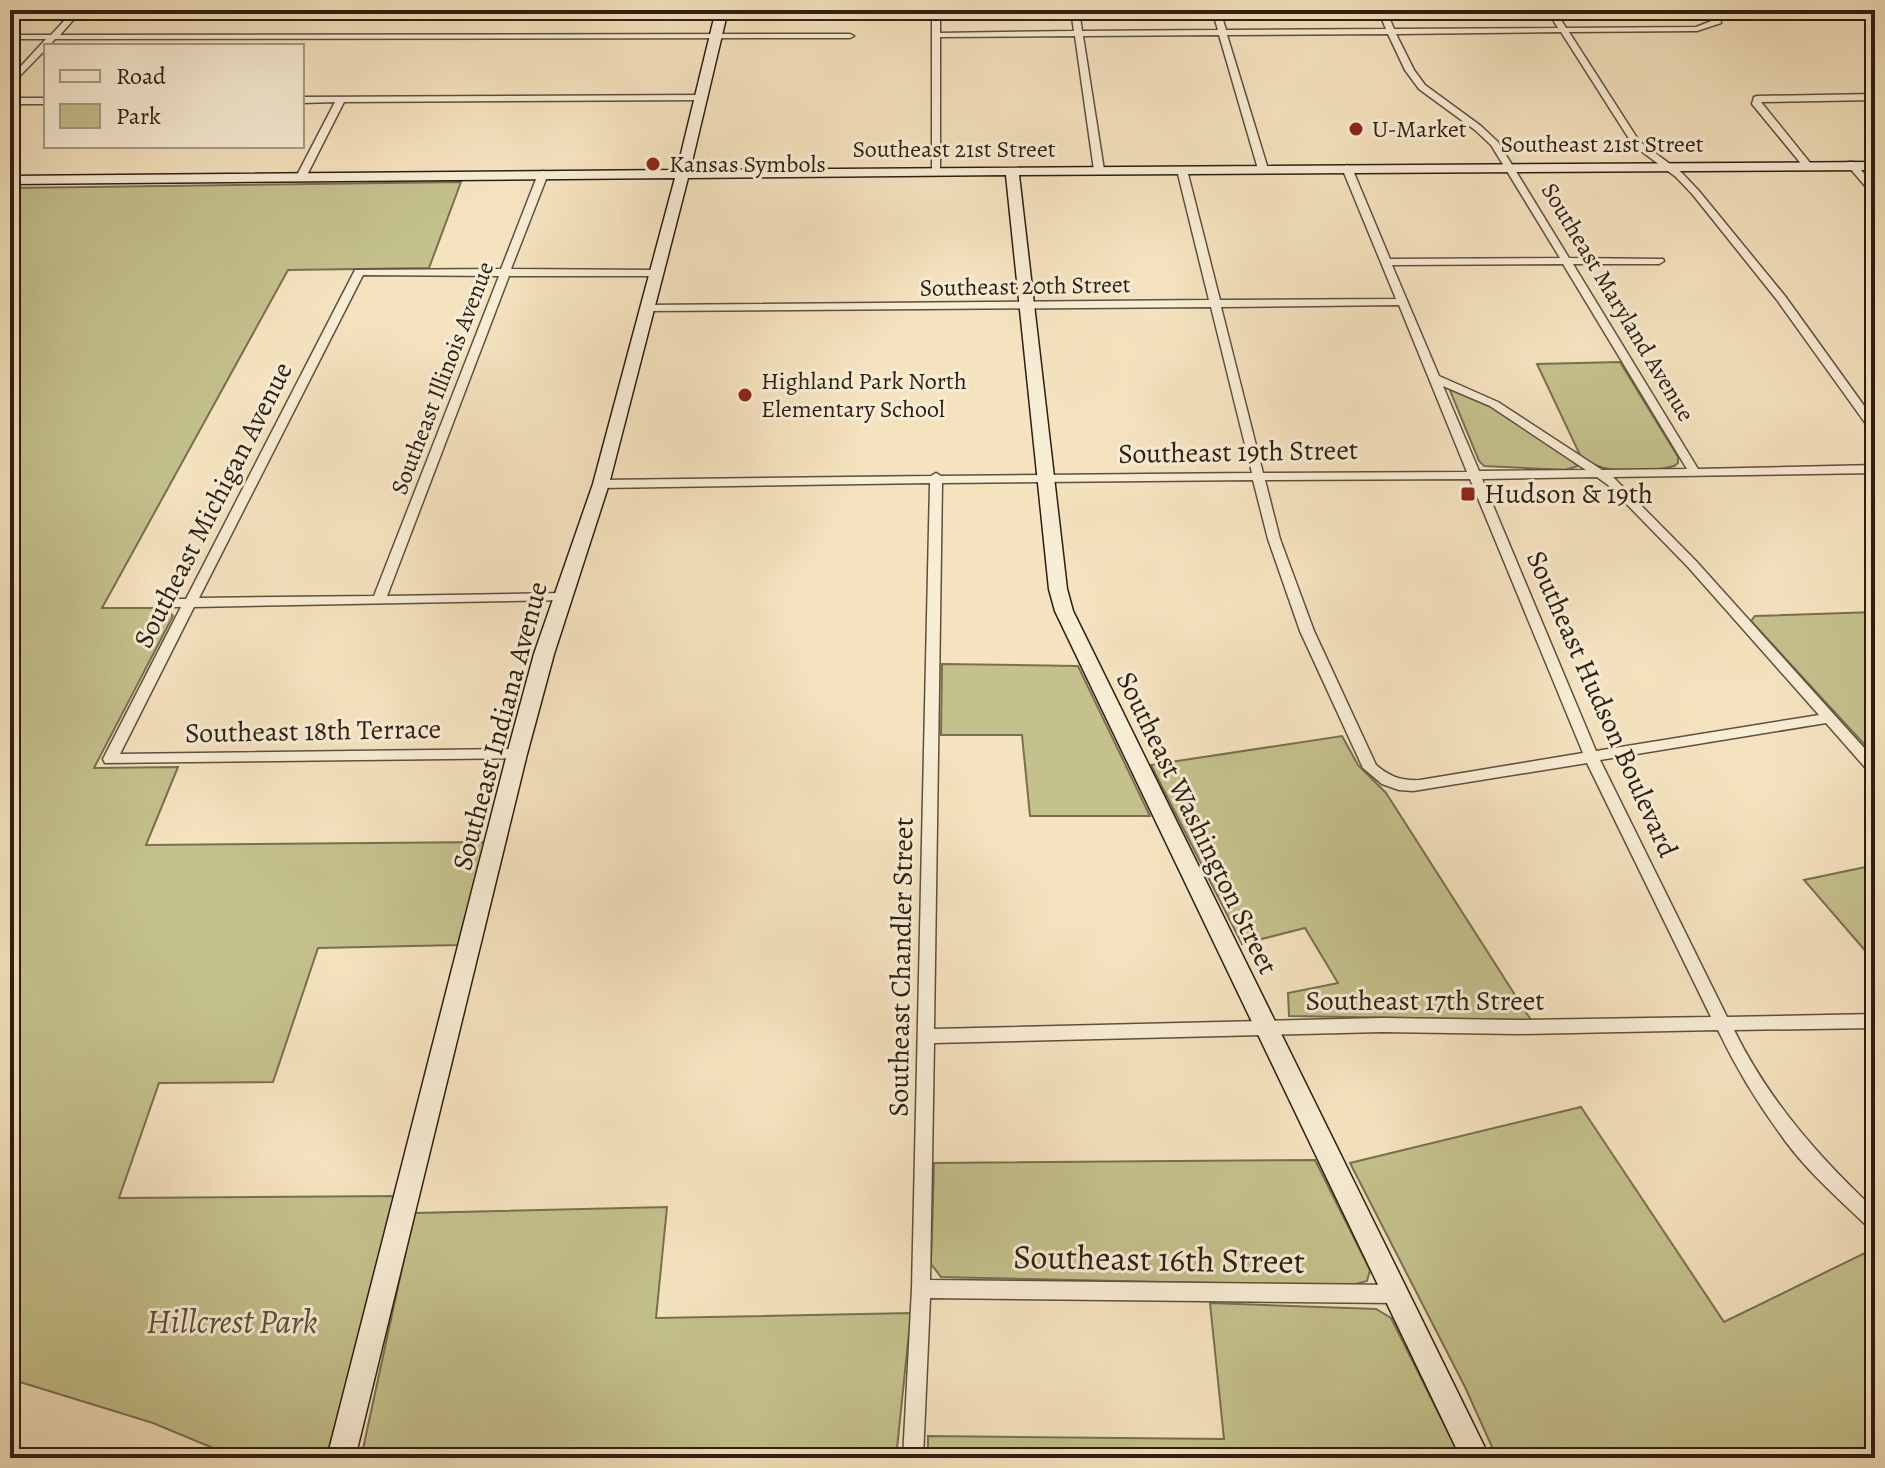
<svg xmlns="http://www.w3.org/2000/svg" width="1885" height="1468" font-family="Alegreya,serif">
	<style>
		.green { fill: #c4c18c; stroke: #787050; stroke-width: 2 }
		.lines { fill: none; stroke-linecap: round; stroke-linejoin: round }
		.street-casing { stroke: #5f4f3e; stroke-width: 3 }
		.secondary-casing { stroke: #2d1e13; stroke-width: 3 }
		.street { fill: #f8edd5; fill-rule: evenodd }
		.secondary { fill: #f8edd5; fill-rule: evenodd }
		.poi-dot { fill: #8f2418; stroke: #f8edd5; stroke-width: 3 }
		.labels { text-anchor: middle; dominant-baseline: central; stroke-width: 6; stroke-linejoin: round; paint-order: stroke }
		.far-poi-label { font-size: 24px; fill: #2d1e13; stroke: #f8edd5; text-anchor: start }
		.far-street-label { font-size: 24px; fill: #2d1e13; stroke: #f8edd5 }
		.street-label { font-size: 28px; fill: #2d1e13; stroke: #f8edd5 }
		.poi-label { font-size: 28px; fill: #2d1e13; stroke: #f8edd5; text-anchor: start }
		.near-street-label { font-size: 34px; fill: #2d1e13; stroke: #f8edd5 }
		.near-park-label { font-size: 34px; font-style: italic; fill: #5a4f37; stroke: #f8edd5 }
	</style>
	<rect width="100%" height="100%" fill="#f5e3bf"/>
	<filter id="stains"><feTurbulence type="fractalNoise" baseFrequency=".0025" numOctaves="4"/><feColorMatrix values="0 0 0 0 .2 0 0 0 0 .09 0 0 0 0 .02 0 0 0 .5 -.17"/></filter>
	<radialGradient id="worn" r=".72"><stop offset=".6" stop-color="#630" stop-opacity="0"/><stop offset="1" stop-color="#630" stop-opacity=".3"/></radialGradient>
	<g class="green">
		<polygon points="461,182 429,268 288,270 102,608 165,608 173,616 94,768 178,767 146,845 488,842 460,945 318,948 273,1082 159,1083 119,1198 398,1196 326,1458 237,1458 153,1423 10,1379 10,188"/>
		<path d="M 1620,362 L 1678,457 L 1678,463 L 1674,466 C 1647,473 1601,476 1580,455 L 1537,364 Z"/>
		<path d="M 1449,388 C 1470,388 1561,450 1578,466 L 1565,470 L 1484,466 L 1479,461 Z"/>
		<polygon points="1875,612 1875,756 1751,621 1755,616"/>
		<polygon points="942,664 1078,666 1150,816 1030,816 1022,735 941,735"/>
		<polygon points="1342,736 1358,765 1386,793 1531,1020 1289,1016 1288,993 1338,983 1305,928 1242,944 1151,765"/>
		<polygon points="1875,865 1875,962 1804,880"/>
		<polygon points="1581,1107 1724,1322 1875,1248 1875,1458 1497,1458 1465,1387 1350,1163"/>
		<polygon points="1315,1160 1370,1270 1367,1281 1348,1286 941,1277 931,1264 934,1163"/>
		<polygon points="667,1207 656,1318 911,1313 896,1458 361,1458 414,1213"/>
		<polygon points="1210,1303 1376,1309 1391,1318 1461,1458 928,1458 928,1436 1224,1439"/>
	</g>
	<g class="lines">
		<defs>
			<g id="street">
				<polygon points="74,10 82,10 60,35 850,34 854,36 850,38 55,39 49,46 46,46 46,49 10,86 10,78 46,39 10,39 10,35 51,35"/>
				<path d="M 932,10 L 940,10 L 940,33 L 1074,31 L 1071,10 L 1079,10 L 1082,31 L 1218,30 L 1212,10 L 1220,10 L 1226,30 L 1386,29 L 1378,10 L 1386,10 L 1394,29 L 1558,28 L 1547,10 L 1555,10 L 1566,28 L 1696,27 L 1714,20 L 1711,10 L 1719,10 L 1721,23 L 1697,31 L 1569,32 L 1639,141 L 1682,173 L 1699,191 L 1785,296 L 1875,421 L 1875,432 L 1871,431 L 1777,300 L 1693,195 L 1676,177 L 1633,145 L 1561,32 L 1396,34 L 1414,70 L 1425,85 L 1481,126 L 1498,142 L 1569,258 L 1663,259 L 1664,261 L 1659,264 L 1573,264 L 1698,469 L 1875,465 L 1875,473 L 1613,477 L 1696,561 L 1875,760 L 1875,774 L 1870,773 L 1826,723 L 1600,760 L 1727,1017 L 1875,1014 L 1875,1028 L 1734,1030 C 1769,1101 1818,1156 1875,1210 L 1875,1230 L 1869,1228 C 1840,1200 1810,1174 1786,1142 C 1760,1107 1737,1070 1718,1030 L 1518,1034 L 1382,1032 L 934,1043 L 930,1280 L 1396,1285 L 1403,1288 L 1405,1294 L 1403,1300 L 1396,1303 L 930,1298 L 923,1458 L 903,1458 L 912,1289 L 930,483 L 601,488 L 595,484 L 601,480 L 931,476 L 936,473 L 941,476 L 1252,473 L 1211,307 L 648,311 L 643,308 L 648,305 L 1209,300 L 1177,170 L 1182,167 L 1187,170 L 1220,300 L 1396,299 L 1342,168 L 1347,165 L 1352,168 L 1390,259 L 1560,258 L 1491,145 L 1475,130 L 1419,89 L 1405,70 L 1388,34 L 1227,35 L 1268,169 L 1263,172 L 1258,169 L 1219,35 L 1083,36 L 1104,170 L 1099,173 L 1094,170 L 1075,36 L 940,37 L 940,171 L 932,173 ZM 1563,264 L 1687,469 L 1602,470 L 1498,402 L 1439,376 L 1392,265 ZM 1399,305 L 1467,472 L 1263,473 L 1221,307 ZM 1443,386 L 1490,406 L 1586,470 L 1479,471 ZM 1597,477 L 1608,485 L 1688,567 L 1819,715 L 1596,751 L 1482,479 ZM 1470,479 L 1583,753 L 1420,780 C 1402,781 1390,777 1376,765 L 1314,631 L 1280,539 L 1265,480 ZM 1253,480 L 1268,539 L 1300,631 L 1363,768 L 1382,784 L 1399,790 L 1413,791 L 1587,763 L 1711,1017 L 1518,1020 L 1382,1018 L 934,1029 L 942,483 Z"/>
				<polygon points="1875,94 1875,100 1761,102 1811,164 1806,167 1803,166 1752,104 1754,97 1757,96"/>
				<polygon points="701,95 704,96 704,100 344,102 306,177 301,180 296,177 335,102 302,103 302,97"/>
				<rect x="10" y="98" width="36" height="6"/>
				<polygon points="1848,162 1854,162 1875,186 1875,195 1872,194 1848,166"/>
				<path d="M 543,171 L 548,174 L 511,269 L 656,270 L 661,273 L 656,276 L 509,276 L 387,596 L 562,593 L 567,594 L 568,597 L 567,600 L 194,607 L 120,754 L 517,749 L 524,754 L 522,758 L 105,763 L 103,759 L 181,607 L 164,607 L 158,603 L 164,599 L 186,599 L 355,270 L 501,269 L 538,174 ZM 363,275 L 499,276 L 374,596 L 199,598 Z"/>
			</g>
			<polygon id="secondary" points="716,10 728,10 690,170 1875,162 1875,170 1019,175 1067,589 1073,611 1490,1458 1461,1458 1055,611 1049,589 1006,175 688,178 609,484 554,654 527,754 355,1458 327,1458 507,754 534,654 593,484 675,178 10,184 10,176 677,170"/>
		</defs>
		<use href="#street" class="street-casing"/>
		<use href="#secondary" class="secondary-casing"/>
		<use href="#street" class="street"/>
		<use href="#secondary" class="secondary"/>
	</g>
	<g class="poi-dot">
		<circle cx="1356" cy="129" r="8"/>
		<circle cx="653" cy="164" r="8"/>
		<circle cx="745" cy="395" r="8"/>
		<rect x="1460" y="486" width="16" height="16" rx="4"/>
	</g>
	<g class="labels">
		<g class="far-poi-label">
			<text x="1372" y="129">U-Market</text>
			<text x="669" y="164">Kansas Symbols</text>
			<text x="761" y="381">Highland Park North<tspan x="761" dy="28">Elementary School</tspan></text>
		</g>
		<g class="far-street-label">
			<text x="1602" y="144">Southeast 21st Street</text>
			<text x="954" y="149">Southeast 21st Street</text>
			<text transform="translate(1025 286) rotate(-1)">Southeast 20th Street</text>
			<text transform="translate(1618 302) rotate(59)">Southeast Maryland Avenue</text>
			<text transform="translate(442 378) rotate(-69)">Southeast Illinois Avenue</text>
		</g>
		<g class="street-label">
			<text transform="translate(1238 452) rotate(-1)">Southeast 19th Street</text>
			<text transform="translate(213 505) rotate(-63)">Southeast Michigan Avenue</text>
			<text transform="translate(1602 704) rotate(66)">Southeast Hudson Boulevard</text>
			<text transform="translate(500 726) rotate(-75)">Southeast Indiana Avenue</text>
			<text transform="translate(313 731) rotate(-1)">Southeast 18th Terrace</text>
			<text transform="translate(1197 823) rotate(64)">Southeast Washington Street</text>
			<text transform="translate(901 967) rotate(-89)">Southeast Chandler Street</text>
			<text x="1425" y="1001">Southeast 17th Street</text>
		</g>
		<g class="poi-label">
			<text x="1484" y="494">Hudson &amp; 19th</text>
		</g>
		<g class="near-street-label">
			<text transform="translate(1159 1259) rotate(1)">Southeast 16th Street</text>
		</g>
		<g class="near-park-label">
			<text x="232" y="1321">Hillcrest Park</text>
		</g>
	</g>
	<rect width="1885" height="1468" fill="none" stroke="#f5e3bf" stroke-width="40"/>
	<rect x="12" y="12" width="1861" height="1444" fill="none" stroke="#2d1e13" stroke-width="4"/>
	<rect x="20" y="20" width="1845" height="1428" fill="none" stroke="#2d1e13" stroke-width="2"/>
	<rect x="44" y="44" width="260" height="104" fill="#f8edd5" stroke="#a79a87" stroke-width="2"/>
	<rect x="60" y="70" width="40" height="12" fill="#f8edd5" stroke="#a79a87" stroke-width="2"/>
	<text x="116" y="84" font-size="24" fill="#2d1e13">Road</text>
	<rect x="60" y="104" width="40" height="24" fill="#c4c18c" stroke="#a79a87" stroke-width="2"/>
	<text x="116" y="124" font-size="24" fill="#2d1e13">Park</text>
	<rect width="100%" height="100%" filter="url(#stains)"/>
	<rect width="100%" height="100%" fill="url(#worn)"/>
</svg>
